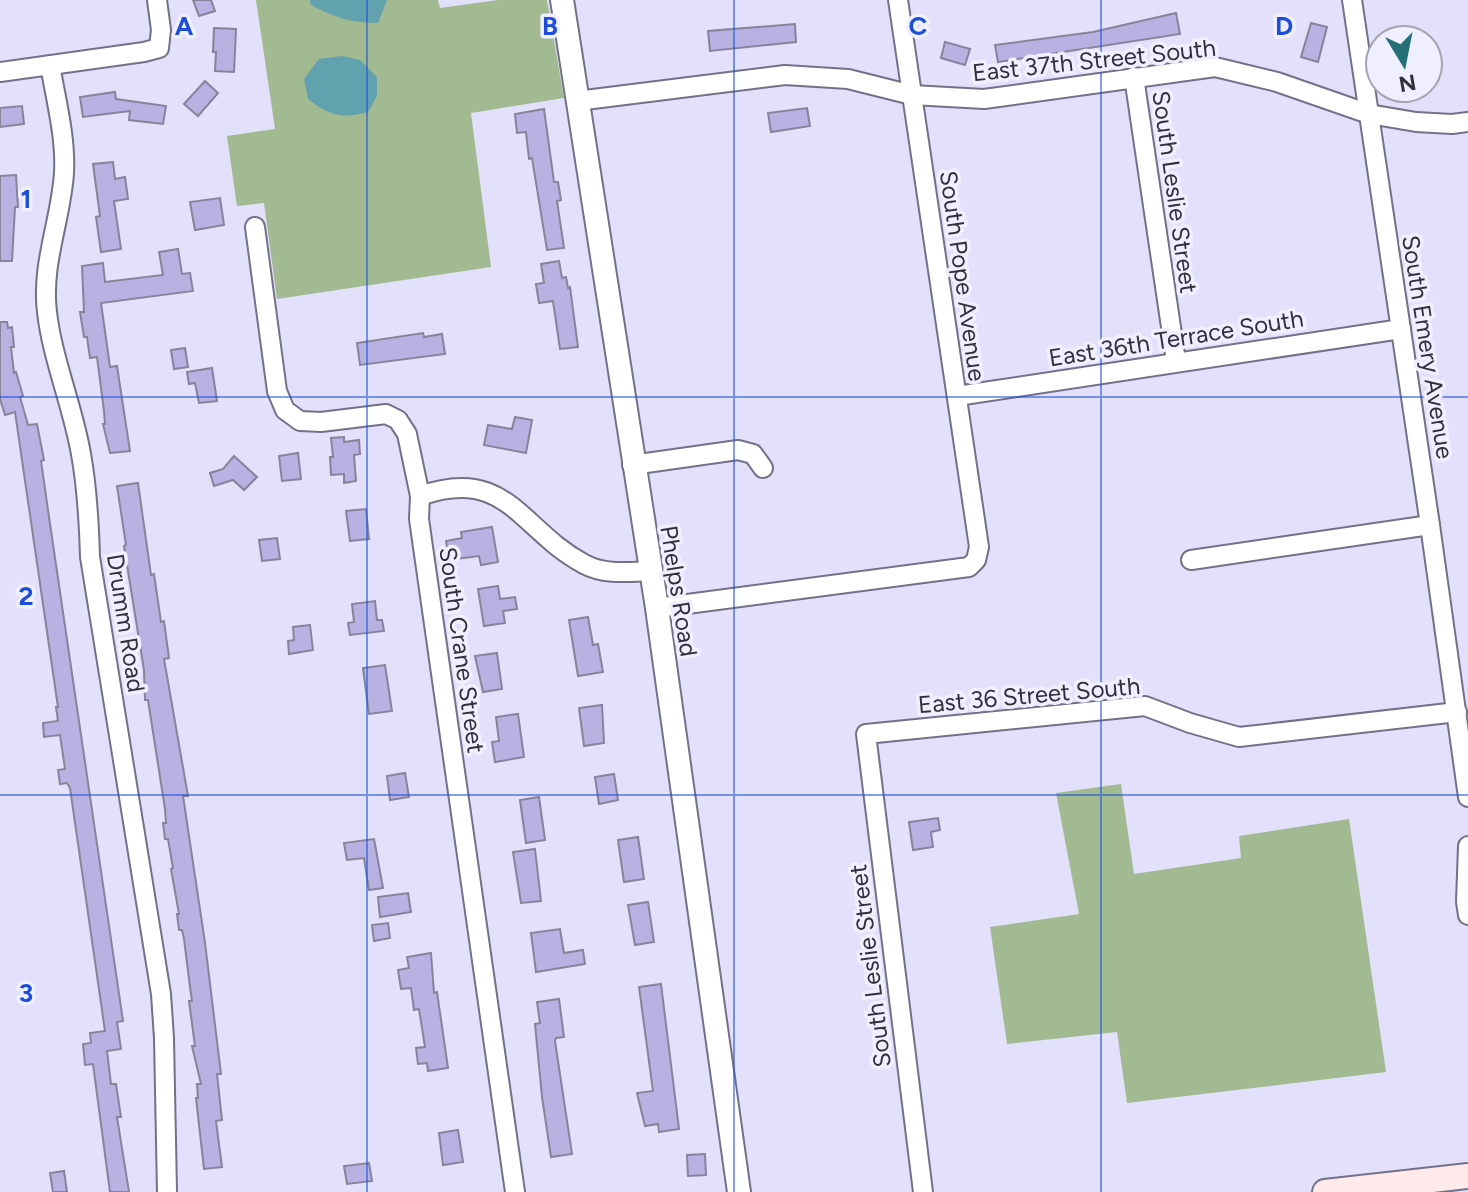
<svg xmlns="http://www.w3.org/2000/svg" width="1468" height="1192" font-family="Figtree,sans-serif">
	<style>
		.green { fill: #a1ba91 }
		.water { fill: #62a1ae }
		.building { fill: #b8b2e2; stroke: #86839b; stroke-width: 2 }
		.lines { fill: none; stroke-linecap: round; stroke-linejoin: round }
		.minor-casing { stroke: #737188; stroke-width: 22 }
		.tertiary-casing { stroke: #737188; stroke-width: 26 }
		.secondary-casing { stroke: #737188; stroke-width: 28 }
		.minor { stroke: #fff; stroke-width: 18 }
		.tertiary { stroke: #fff; stroke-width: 22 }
		.secondary { stroke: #feeaeb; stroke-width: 24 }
		.grid { fill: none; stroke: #1d4ed8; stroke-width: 2; stroke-opacity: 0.55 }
		.labels { text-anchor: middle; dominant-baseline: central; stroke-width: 7; stroke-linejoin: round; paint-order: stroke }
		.street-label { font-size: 24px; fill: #32303b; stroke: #f0efff }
		.grid-label { font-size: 26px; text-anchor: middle; font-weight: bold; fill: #1d4ed8; stroke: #f0efff; stroke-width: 7; stroke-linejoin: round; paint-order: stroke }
	</style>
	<rect width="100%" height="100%" fill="#e3e0fb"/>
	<g class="green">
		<polygon points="256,0 438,0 440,8 498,0 547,0 564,98 471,113 491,267 277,299 264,203 237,206 227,136 275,129"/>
		<polygon points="1121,784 1134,874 1241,858 1239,836 1349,819 1386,1072 1127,1103 1117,1032 1007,1044 990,927 1079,914 1056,793"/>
	</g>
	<g class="water">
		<path d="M 310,0 L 387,0 L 378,23 C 352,23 332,17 310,4 Z"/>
		<path d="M 342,56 L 360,60 L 377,77 L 377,96 L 368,112 C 342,119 330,116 308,99 L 304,79 L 319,59 Z"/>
	</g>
	<g class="building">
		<polygon points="193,0 211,0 215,11 199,16"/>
		<polygon points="1176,13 1180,34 998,62 995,45 1093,32"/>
		<polygon points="1311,23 1327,27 1318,62 1301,57"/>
		<polygon points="795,24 796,42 710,51 708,31"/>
		<polygon points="214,28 236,29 234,72 215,71 216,52 213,52"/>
		<polygon points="945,42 970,49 965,65 941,58"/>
		<polygon points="205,81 218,93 198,116 184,104"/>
		<polygon points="115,92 116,99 166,106 163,124 129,120 130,111 83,117 80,97"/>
		<polygon points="22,106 24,124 0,127 0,108"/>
		<polygon points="807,108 810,126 771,132 768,113"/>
		<polygon points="544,109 554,182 558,182 561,200 557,201 564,248 547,250 532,158 529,159 526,132 517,133 515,114"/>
		<polygon points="113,162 115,179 125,177 128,199 114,201 121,249 101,252 96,217 100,216 93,164"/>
		<polygon points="16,175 18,207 15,207 12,261 0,261 0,176"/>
		<polygon points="220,198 224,225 195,230 190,202"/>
		<polygon points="178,249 182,274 190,273 193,291 101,303 110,367 117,366 130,451 110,453 103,424 105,424 104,411 97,357 90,358 87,337 84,337 80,312 84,312 82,266 103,263 105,282 163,275 159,252"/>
		<polygon points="559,261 562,278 566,277 568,288 570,287 578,347 560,349 553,301 539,303 536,284 544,283 541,264"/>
		<polygon points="0,322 7,322 8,328 12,327 14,347 11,347 14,373 16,372 23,396 20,397 28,425 37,424 44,460 41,461 49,517 123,1021 117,1022 121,1049 107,1051 111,1084 116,1084 121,1117 117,1117 129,1192 110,1192 93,1064 85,1065 83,1044 91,1043 90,1033 105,1031 70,788 67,783 60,784 58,770 65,769 60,735 44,737 43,723 58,721 56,707 58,707 15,412 5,415 0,399"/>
		<polygon points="423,333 424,337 442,334 445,354 360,365 357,343"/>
		<polygon points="185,348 188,367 174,369 171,350"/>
		<polygon points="212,368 217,401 199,403 195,383 189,384 187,372"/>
		<polygon points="515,417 532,420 526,453 484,445 488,425 512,429"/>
		<polygon points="344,437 344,442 359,440 360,454 354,455 356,481 344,483 344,474 331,475 330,457 333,457 331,438"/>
		<polygon points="298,453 301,479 282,481 279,456"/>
		<polygon points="234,456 257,477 244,490 233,480 214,486 210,473 223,469"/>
		<polygon points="138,483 151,575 154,574 161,622 164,621 169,658 164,659 188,796 183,796 205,943 221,1074 217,1074 222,1120 216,1121 222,1167 204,1169 196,1098 198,1098 197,1084 201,1084 192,1046 195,1046 189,1001 192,1001 190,987 184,939 182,930 179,930 177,914 179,914 171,869 173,868 168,839 165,839 163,823 166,823 165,809 148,700 145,700 144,670 124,546 126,545 117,486"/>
		<polygon points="366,509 369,539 350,541 346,511"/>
		<polygon points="492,527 498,562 481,565 479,556 449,560 446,541 462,538 461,532"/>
		<polygon points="277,538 280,559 262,561 259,540"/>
		<polygon points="498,586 500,599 515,597 517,609 503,611 505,623 484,626 478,589"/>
		<polygon points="375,601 377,620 382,620 384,631 350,635 348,623 354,622 352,604"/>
		<polygon points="588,617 593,645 598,644 603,672 578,676 569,620"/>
		<polygon points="310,625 313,650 289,654 288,641 294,640 293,627"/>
		<polygon points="497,653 502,689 483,692 475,656"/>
		<polygon points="385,665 392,711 369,714 363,668"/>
		<polygon points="602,705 604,743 584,746 579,708"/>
		<polygon points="518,714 524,757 495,762 492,742 499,741 496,717"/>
		<polygon points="405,773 409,797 390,800 387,776"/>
		<polygon points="614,774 618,800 599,804 595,777"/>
		<polygon points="539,797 545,840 526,843 520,800"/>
		<polygon points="938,818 940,830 931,832 933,847 913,850 909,822"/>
		<polygon points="638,837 644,879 624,882 618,840"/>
		<polygon points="374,839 383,888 369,890 364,858 347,860 344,843"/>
		<polygon points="535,849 541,901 521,903 513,852"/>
		<polygon points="408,893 411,912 380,917 378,897"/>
		<polygon points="648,902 654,942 635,945 628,905"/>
		<polygon points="388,923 390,938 374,941 372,925"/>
		<polygon points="560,929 564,953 583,950 585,964 536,972 531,933"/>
		<polygon points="431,953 434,993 437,992 448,1068 428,1071 427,1063 418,1064 416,1048 425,1047 419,1009 414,1010 411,988 401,989 398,970 409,968 407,957"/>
		<polygon points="661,984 679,1129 659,1132 658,1124 645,1126 637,1093 653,1091 639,987"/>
		<polygon points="559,999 564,1037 556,1038 555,1041 572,1154 551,1157 542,1097 535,1024 540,1023 537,1002"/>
		<polygon points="458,1130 463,1162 443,1165 439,1133"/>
		<polygon points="705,1154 706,1175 688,1176 687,1155"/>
		<polygon points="369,1163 372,1181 347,1184 344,1166"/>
		<polygon points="64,1171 67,1192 53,1192 50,1173"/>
	</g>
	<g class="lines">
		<defs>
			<g id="minor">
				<polyline points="1352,0 1430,525 1468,797"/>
				<path d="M 50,65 C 56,100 66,138 64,173 C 61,220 41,264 47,312 C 52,358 73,407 81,454 C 87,487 89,522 90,557 L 161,994 L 164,1038 L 167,1192"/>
				<polyline points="0,72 144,52 159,48 161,30 157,0"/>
				<polyline points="1134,77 1176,361"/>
				<polyline points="577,101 785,75 848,79 912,95 984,99 1215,67 1277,82 1369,114 1416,122 1452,124 1468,122"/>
				<polyline points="255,227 277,391 285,410 300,421 321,422 386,414 398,420 407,434 420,496 419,519 515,1192"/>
				<polyline points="957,396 1401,329"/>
				<polyline points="632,465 738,450 753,454 763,468"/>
				<path d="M 420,496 C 507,465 520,530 584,564 C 604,575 628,572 650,571"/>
				<polyline points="1191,560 1430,525"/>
				<polyline points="657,608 969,567 976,560 979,547 898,0"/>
				<polyline points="1468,846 1466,902 1468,915"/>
				<polyline points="923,1192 866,734 1145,706 1190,723 1239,737 1457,712"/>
			</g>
			<polyline id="tertiary" points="562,0 657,608 739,1192"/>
			<polyline id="secondary" points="1325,1192 1468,1176"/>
		</defs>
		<use href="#minor" class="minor-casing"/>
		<use href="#tertiary" class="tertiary-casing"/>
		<use href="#secondary" class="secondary-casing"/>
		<use href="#minor" class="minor"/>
		<use href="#tertiary" class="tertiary"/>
		<use href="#secondary" class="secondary"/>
	</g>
	<path class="grid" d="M 367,0 L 367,1192M 734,0 L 734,1192M 1101,0 L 1101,1192M 0,397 L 1468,397M 0,795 L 1468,795"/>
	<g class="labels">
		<g class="street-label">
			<text transform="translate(1094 60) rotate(-6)">East 37th Street South</text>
			<text transform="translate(1175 192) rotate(82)">South Leslie Street</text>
			<text transform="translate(963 276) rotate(82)">South Pope Avenue</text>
			<text transform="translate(1176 338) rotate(-9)">East 36th Terrace South</text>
			<text transform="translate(1428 347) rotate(81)">South Emery Avenue</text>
			<text transform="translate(679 591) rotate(81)">Phelps Road</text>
			<text transform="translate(126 623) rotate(81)">Drumm Road</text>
			<text transform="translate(462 650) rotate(82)">South Crane Street</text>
			<text transform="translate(1029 695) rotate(-5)">East 36 Street South</text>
			<text transform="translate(870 966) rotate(-97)">South Leslie Street</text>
		</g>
	</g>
	<g class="grid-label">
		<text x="184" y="35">A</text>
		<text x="550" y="35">B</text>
		<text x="918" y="35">C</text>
		<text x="1284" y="35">D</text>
		<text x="26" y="208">1</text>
		<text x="26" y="605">2</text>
		<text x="26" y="1002">3</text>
	</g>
	<g transform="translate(1404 64) rotate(170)"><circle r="38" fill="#f0efff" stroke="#a4a3b1" stroke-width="2"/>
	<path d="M0-6L14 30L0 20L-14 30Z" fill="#256f77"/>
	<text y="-12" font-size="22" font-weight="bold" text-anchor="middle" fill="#32303b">N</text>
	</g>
</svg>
